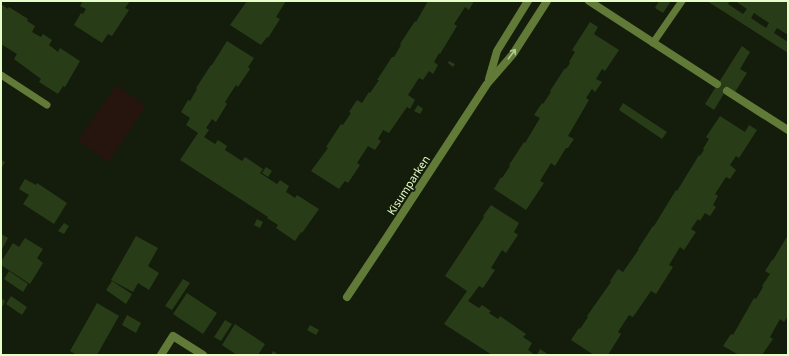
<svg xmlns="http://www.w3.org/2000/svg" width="789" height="356" font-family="'Noto Sans',sans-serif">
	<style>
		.grass { fill: #25150e }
		.building { fill: #293c18; fill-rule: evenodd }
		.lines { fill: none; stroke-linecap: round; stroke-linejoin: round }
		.service { stroke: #627a37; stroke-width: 7 }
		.minor { stroke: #627a37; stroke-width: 8 }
		.oneway { stroke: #b1c98d }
		.labels { text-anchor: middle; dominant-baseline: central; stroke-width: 4; stroke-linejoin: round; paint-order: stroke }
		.street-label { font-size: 11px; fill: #e6fec7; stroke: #141c0b }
	</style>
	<rect width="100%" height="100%" fill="#141c0b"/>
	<polygon class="grass" points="116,85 146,106 108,162 78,141"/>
	<g class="building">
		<polygon points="83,1 130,1 125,8 129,10 112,36 108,34 102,43 74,25 81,13 83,14 86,9 80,6"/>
		<polygon points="247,1 286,1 276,17 280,19 268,38 267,37 261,45 230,25"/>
		<polygon points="428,1 474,1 469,10 465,7 454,24 457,26 440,54 439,53 434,62 438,65 433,74 429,71 423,80 419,78 408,95 415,100 410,109 407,107 389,133 383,130 378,139 381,141 375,150 368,146 357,163 360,165 348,183 345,181 339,189 311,171 328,148 326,147 341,124 343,125 351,113 349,112 357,100 362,103 369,92 370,93 379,80 377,80 392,57 394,57 401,45 400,44 415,21 416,22"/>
		<polygon points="659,1 671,1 663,13 655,8"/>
		<path d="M 707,1 L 730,1 L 728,4 L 743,14 L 747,9 L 735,1 L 786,1 L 788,2 L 788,35 L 777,28 L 774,33 L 788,42 L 788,53 ZM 754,13 L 769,23 L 766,28 L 751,18 Z"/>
		<polygon points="1,4 8,9 9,7 28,19 27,21 35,26 32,32 41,37 43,34 52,40 49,45 58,52 60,48 80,61 65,87 63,86 58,94 39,82 41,79 14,59 17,54 1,44"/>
		<polygon points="590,22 598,27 594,34 619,50 605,71 602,69 596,79 602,82 595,92 592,89 586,98 589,100 568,136 574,139 568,148 566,148 555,166 551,163 540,181 544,183 526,210 494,189 501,177 502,178 510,166 509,165 524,142 525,143 540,118 534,115 542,103 543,104 551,92 550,91 565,68 566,69 570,63 569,62 575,52 572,50"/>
		<polygon points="227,41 254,58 248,67 250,69 238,87 236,85 225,102 227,104 216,122 212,119 206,128 209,130 204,137 215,144 218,140 227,146 225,150 242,161 245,157 263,169 260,173 277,184 280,180 289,186 286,192 295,198 297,195 319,209 302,233 301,232 295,241 276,228 278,225 267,218 268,217 180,160 198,133 186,125 190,118 181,112 188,100 190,101 197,89 196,88 211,65 212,65"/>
		<polygon points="742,46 750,52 740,69 747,73 735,92 728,87 714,110 705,104"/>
		<polygon points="449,61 455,64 453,67 448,63"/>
		<polygon points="623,103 667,132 662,139 619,110"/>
		<polygon points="418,105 423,109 420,114 414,111"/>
		<polygon points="720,116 745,132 749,125 757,130 739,158 736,156 730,165 736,170 730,179 726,177 715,194 718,196 713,205 716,207 710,216 705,213 700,221 698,219 691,229 696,232 684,250 680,247 669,265 673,267 656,294 651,291 633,317 629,315 618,332 621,334 608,355 594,355 571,340 579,328 580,329 588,317 587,316 611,282 610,281 618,269 623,272 639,249 638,249 653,226 654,226 676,190 677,191 699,155 700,156 704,150 703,149 709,139 706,137"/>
		<polygon points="1,160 5,162 1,169"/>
		<polygon points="266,167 272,171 268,177 262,173"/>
		<polygon points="25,179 36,185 37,183 67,203 54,224 23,204 29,195 19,189"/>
		<polygon points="491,205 519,223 514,232 518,235 506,253 502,250 491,268 495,270 483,288 479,286 468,301 479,308 482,305 491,311 489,313 498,319 500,316 526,334 523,337 532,343 528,350 535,355 492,355 444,324 467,291 445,276 484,217 483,216"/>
		<polygon points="257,219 263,222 260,228 254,225"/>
		<polygon points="64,223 69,226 64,234 58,231"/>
		<polygon points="1,234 8,238 1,251"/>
		<polygon points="788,235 788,316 784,322 780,319 770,337 773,339 762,355 739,355 723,346 731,334 733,335 754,298 756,299 763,287 762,286 770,274 765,271 772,260 773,260"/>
		<polygon points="136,236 158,248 148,266 159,273 149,290 138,283 133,292 111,280"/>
		<polygon points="25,238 43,249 37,258 43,263 30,284 1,265 1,262 13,243 19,247"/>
		<polygon points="9,271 28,284 23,292 4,279"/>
		<polygon points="183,279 190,283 172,310 165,306"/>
		<polygon points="112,281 132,294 126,304 106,290"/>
		<polygon points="187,293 217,313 203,334 173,314"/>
		<polygon points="11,296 27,307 22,315 6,304"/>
		<polygon points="1,298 5,301 1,309"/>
		<polygon points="97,303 119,316 97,355 77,355 70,351"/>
		<polygon points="127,315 141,323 136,333 122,325"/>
		<polygon points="225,320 232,324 221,341 214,337"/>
		<polygon points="235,324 265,344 258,355 237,355 222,345"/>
		<polygon points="310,325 319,330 316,335 307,330"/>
		<polygon points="540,349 549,355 537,355"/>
		<polygon points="273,351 279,355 271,355"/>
	</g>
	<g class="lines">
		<g class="service">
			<polyline points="653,43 682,1"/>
			<polyline points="1,75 47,105"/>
		</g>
		<g class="minor">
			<polyline points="589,1 717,84"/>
			<polyline points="489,79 497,51 528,1"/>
			<polyline points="727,91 788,130"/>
			<polyline points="347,297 387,237 487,84 513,54 547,1"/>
			<polyline points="161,355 173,336 203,355"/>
		</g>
	</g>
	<defs><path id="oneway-shaft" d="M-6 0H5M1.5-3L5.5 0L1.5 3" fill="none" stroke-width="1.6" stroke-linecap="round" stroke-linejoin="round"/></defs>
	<use class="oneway" href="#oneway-shaft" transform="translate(512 54) rotate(-53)"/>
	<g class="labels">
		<g class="street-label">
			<text transform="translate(408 185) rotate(-57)">Kisumparken</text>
		</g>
	</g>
	<rect width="789" height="356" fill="none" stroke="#e6fec7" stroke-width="4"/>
</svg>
